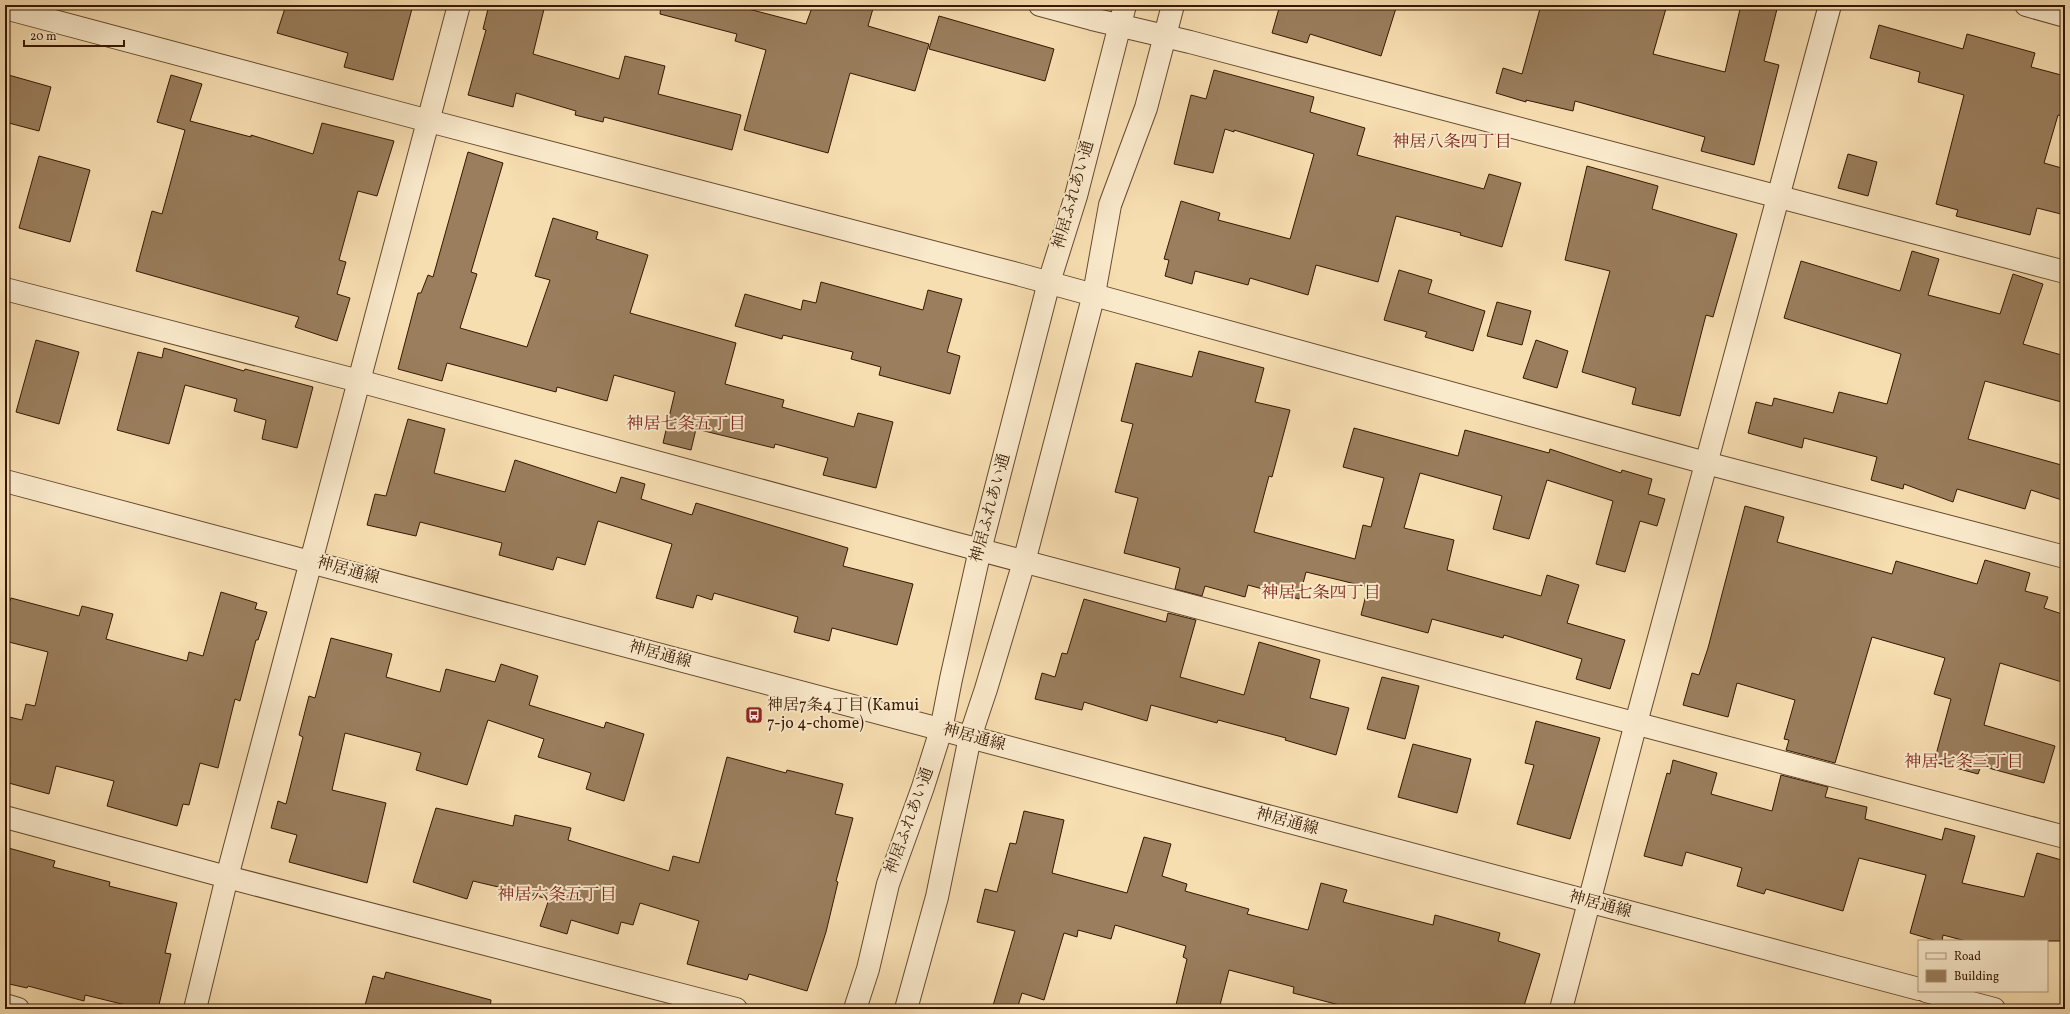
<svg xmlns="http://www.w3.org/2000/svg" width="2070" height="1014" font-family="Vollkorn,'Noto Serif JP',serif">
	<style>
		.building { fill: #9a7e5d; stroke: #361701 }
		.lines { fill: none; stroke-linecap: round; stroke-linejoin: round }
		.minor-casing { stroke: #66492d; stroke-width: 24 }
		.minor { stroke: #faeacc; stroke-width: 22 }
		.labels { text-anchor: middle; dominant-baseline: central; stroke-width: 4; stroke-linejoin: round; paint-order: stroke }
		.street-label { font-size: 16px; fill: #361701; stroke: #faeacc }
		.poi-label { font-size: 16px; fill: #361701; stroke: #faeacc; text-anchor: start }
		.neighbourhood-label { font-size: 17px; fill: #7a1f14; stroke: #faeacc }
	</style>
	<rect width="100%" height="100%" fill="#f7deb1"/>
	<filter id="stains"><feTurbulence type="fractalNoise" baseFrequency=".005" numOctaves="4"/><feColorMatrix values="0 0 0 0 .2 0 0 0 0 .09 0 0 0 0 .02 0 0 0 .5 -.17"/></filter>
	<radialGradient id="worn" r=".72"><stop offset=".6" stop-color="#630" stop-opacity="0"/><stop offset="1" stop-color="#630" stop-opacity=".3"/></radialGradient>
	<g class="building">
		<polygon points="286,5 413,5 393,80 344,67 348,53 277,33"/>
		<polygon points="489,5 545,5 533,54 619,79 625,56 665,66 658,94 741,115 732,150 604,117 603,122 575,115 576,111 516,93 513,107 468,95 486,30 483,29"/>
		<polygon points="661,5 733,5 806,24 813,5 874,5 868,26 929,44 915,91 850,73 828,153 744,130 766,50 735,41 737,34 660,14"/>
		<polygon points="1280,5 1397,5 1381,56 1310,34 1307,43 1272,33"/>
		<polygon points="1541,5 1667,5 1653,54 1725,72 1741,5 1778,5 1764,61 1779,65 1754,165 1701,151 1705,137 1575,101 1573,111 1526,100 1526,102 1496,93 1503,68 1522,74"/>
		<polygon points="939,16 1054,49 1045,81 929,49"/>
		<polygon points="1879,25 1963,49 1967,34 2035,53 2031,67 2065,76 2065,117 2058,115 2044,163 2065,169 2065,215 2037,208 2030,235 1956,216 1958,210 1936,204 1964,95 1918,82 1920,72 1870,58"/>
		<polygon points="1214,70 1314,97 1310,112 1365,128 1357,155 1484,189 1489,174 1521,183 1502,247 1460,235 1461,233 1396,216 1378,282 1316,265 1308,295 1250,278 1248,285 1195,271 1192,284 1165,276 1169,260 1164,259 1181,201 1220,213 1218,220 1290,239 1314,154 1234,130 1234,132 1225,129 1213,173 1174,164 1191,95 1206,99"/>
		<polygon points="5,74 51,87 39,131 5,122"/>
		<polygon points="171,75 202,84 190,121 251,137 251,135 313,154 322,123 394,141 377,196 358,191 339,260 346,262 337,294 350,298 337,341 295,327 299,317 136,271 152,211 162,214 185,130 157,122"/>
		<polygon points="468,152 503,163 471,272 477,274 460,328 527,347 550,280 535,276 553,218 598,232 596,239 648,255 630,313 736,343 725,384 784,400 782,407 854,427 858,413 893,422 876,488 823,475 828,458 775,444 774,448 696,429 691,450 663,443 675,392 614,375 607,401 557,387 556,392 447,363 442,381 398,369 418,293 421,293 428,275 433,277"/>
		<polygon points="1848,154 1877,162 1868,196 1838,188"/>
		<polygon points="39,156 90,170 70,242 19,228"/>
		<polygon points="1587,166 1658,186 1652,209 1737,234 1713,317 1706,315 1680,416 1632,404 1636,388 1582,372 1610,271 1565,260"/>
		<polygon points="1912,251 1939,259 1928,295 2000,314 2013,274 2043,284 2023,344 2065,356 2065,403 1985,381 1968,439 2065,466 2065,501 2031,490 2025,509 1957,489 1953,502 1904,484 1903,489 1871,480 1877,457 1804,438 1802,448 1748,433 1756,402 1772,406 1774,398 1833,413 1839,392 1887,404 1901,354 1784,318 1801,261 1900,291"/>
		<polygon points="1399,270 1432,280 1428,293 1485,311 1473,351 1425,337 1427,332 1384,320"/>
		<polygon points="821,282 923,310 928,290 962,299 947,352 960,356 950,394 879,375 881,367 851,359 853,352 783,335 782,339 735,326 745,294 801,310 803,300 816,303"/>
		<polygon points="1497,302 1531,311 1522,345 1487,336"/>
		<polygon points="36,340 79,352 59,424 16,412"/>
		<polygon points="1536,340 1568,351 1557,388 1523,378"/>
		<polygon points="164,348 244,371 245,369 313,387 297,448 262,439 266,420 234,411 237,399 185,385 169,444 117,430 138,352 162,358"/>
		<polygon points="1199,351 1264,368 1255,402 1290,410 1272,477 1269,476 1254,532 1355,559 1363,525 1371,527 1384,478 1343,467 1354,428 1458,456 1465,430 1549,453 1550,449 1621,473 1622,470 1652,479 1648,494 1665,499 1657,526 1640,521 1625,572 1596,564 1613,501 1547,480 1529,539 1493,529 1502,496 1420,473 1404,528 1454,540 1447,570 1541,596 1547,575 1579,585 1567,623 1625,640 1610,689 1576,679 1582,659 1504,635 1503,638 1432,619 1428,633 1361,615 1368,587 1306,572 1299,599 1248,585 1245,597 1205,586 1202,596 1175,589 1180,568 1124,553 1138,498 1115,492 1133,424 1121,421 1136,363 1192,377"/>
		<polygon points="408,419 445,429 434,473 505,492 515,460 616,493 621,477 645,484 641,499 692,515 696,503 848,548 843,566 913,584 897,645 832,628 829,641 794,632 798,617 714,593 712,600 697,595 693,608 656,598 672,544 598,521 585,565 557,557 553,570 499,555 502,543 420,522 416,536 367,525 375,494 386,496"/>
		<polygon points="1745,506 1784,517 1777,542 1892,574 1896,561 1977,584 1985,560 2030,573 2025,591 2048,597 2044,608 2065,615 2065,683 2000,663 1984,725 2055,746 2044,783 1981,766 1978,774 1934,762 1951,699 1934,694 1945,658 1872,637 1835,763 1786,750 1789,740 1784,739 1795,700 1737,683 1728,717 1683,705 1692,673 1699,675 1708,648"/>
		<polygon points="221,592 257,603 255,609 267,612 258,640 256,640 240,701 235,699 218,768 200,763 189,805 183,804 177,826 107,806 114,781 56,766 49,794 5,782 5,716 22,720 26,704 35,706 48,652 5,641 5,600 10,601 11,598 79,616 82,606 113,614 106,639 187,661 189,652 203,656"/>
		<polygon points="1084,599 1166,622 1168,613 1196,620 1180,677 1244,695 1259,642 1320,660 1310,698 1349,708 1336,755 1285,740 1286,738 1218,720 1217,723 1151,705 1147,721 1084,702 1082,710 1035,699 1042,673 1055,677 1062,653 1067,654"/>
		<polygon points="331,638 392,654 386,677 440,692 446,669 495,682 501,664 538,676 529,705 604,728 606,722 644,734 624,801 586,789 591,773 538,757 544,739 488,720 467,785 416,770 421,753 345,733 332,790 386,803 367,883 289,862 297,835 271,828 278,801 286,804 303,737 299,735 309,696 315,698"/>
		<polygon points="1382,677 1419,686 1405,739 1367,729"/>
		<polygon points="1536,721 1600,738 1570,839 1517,824 1534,765 1525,763"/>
		<polygon points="1413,744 1471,759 1457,813 1398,797"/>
		<polygon points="727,757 786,773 787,770 843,784 835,814 853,818 836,881 838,882 826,932 807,991 749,974 747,980 687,964 699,921 640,903 633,925 621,922 618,934 571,920 567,934 540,926 549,899 473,881 467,899 413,882 436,808 513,826 515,815 571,828 568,840 669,871 673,856 699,863"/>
		<polygon points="1673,760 1717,773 1711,794 1772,811 1781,775 1828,787 1825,797 1867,807 1865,819 1942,840 1945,828 1975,836 1962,883 2024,897 2037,853 2065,861 2065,941 1966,941 1943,935 1942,941 1937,941 1910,933 1926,875 1859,858 1843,911 1766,889 1764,894 1737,886 1742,868 1686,852 1682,866 1644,856 1667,773 1670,774"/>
		<polygon points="1024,811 1064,820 1052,873 1127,893 1144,837 1171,844 1162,876 1187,884 1185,891 1249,909 1247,914 1308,930 1321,883 1347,890 1343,902 1433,925 1435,915 1500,933 1498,941 1540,954 1523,1009 1355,1009 1293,993 1294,987 1229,970 1219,1009 1175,1009 1187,959 1183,957 1186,946 1115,925 1111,939 1078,930 1077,937 1064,933 1044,1000 1022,993 1017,1009 992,1009 1015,931 977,922 985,889 997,892 1010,843 1016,844"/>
		<polygon points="5,847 55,861 53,867 110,882 109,886 177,903 165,953 171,954 158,1009 142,1009 85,995 84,1001 28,986 27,988 5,983"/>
		<polygon points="386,972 491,1000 490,1009 364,1009 373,976 384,979"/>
	</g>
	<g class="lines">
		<defs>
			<g id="minor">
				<polyline points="1040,5 1092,19 1190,42 2065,272"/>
				<polyline points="2026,5 2065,16"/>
				<polyline points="5,8 429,121 1021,275 1706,463 2065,557"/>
				<polyline points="5,289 359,381 950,542 2065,837"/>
				<polyline points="5,481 1919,989"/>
				<polyline points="5,817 227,877 736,1009"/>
				<polyline points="1926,991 1994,1009"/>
				<polyline points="5,1005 18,1009"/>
				<polyline points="195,1009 227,877 459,5"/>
				<polyline points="855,1009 868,969 888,884 923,787 941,730 951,679 980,550 1049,282 1076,196 1125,5"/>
				<polyline points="906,1009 937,897 970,737 986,689 1024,562 1094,294 1110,205 1146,108 1173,5"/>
				<polyline points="1561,1009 1636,723 1830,5"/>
			</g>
		</defs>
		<use href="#minor" class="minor-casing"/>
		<use href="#minor" class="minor"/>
	</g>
	<defs>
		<symbol id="bus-square" viewBox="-11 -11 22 22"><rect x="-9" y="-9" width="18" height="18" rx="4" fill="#8f2418" stroke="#faeacc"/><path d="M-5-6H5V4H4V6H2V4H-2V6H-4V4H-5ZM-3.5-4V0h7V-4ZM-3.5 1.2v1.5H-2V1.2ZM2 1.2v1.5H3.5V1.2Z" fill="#fff"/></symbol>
	</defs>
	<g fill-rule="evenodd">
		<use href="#bus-square" x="744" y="705" width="20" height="20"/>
	</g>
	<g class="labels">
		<g class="street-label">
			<text transform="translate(1074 195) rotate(-74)">神居ふれあい通</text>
			<text transform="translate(991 508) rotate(-75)">神居ふれあい通</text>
			<text transform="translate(348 571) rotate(15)">神居通線</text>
			<text transform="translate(660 655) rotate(15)">神居通線</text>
			<text transform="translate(974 738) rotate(15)">神居通線</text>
			<text transform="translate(910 821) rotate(-70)">神居ふれあい通</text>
			<text transform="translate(1287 822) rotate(15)">神居通線</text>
			<text transform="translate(1600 905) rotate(15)">神居通線</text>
		</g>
		<g class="poi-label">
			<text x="767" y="706">神居7条4丁目 (Kamui<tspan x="767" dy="18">7-jo 4-chome)</tspan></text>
		</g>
		<g class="neighbourhood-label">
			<text x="1452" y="142">神居八条四丁目</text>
			<text x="686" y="424">神居七条五丁目</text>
			<text x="1321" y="593">神居七条四丁目</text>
			<text x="1964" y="762">神居七条三丁目</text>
			<text x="557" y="895">神居六条五丁目</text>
		</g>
	</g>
	<rect width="2070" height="1014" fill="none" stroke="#f7deb1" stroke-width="20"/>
	<rect x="6" y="6" width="2058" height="1002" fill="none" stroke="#361701" stroke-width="2"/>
	<rect x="10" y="10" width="2050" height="994" fill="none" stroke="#361701"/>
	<rect x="1918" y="940" width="130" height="52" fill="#faeacc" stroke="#ac967b"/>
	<rect x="1926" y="953" width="20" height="6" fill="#faeacc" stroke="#ac967b"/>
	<text x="1954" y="960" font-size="12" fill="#361701">Road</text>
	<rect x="1926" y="970" width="20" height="12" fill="#9a7e5d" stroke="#ac967b"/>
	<text x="1954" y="980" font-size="12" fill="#361701">Building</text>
	<path d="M24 40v6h100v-6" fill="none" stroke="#361701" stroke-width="2"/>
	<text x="30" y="40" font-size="12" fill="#361701" stroke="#faeacc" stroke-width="3" paint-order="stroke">20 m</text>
	<rect width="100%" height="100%" filter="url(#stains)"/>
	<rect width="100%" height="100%" fill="url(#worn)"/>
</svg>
